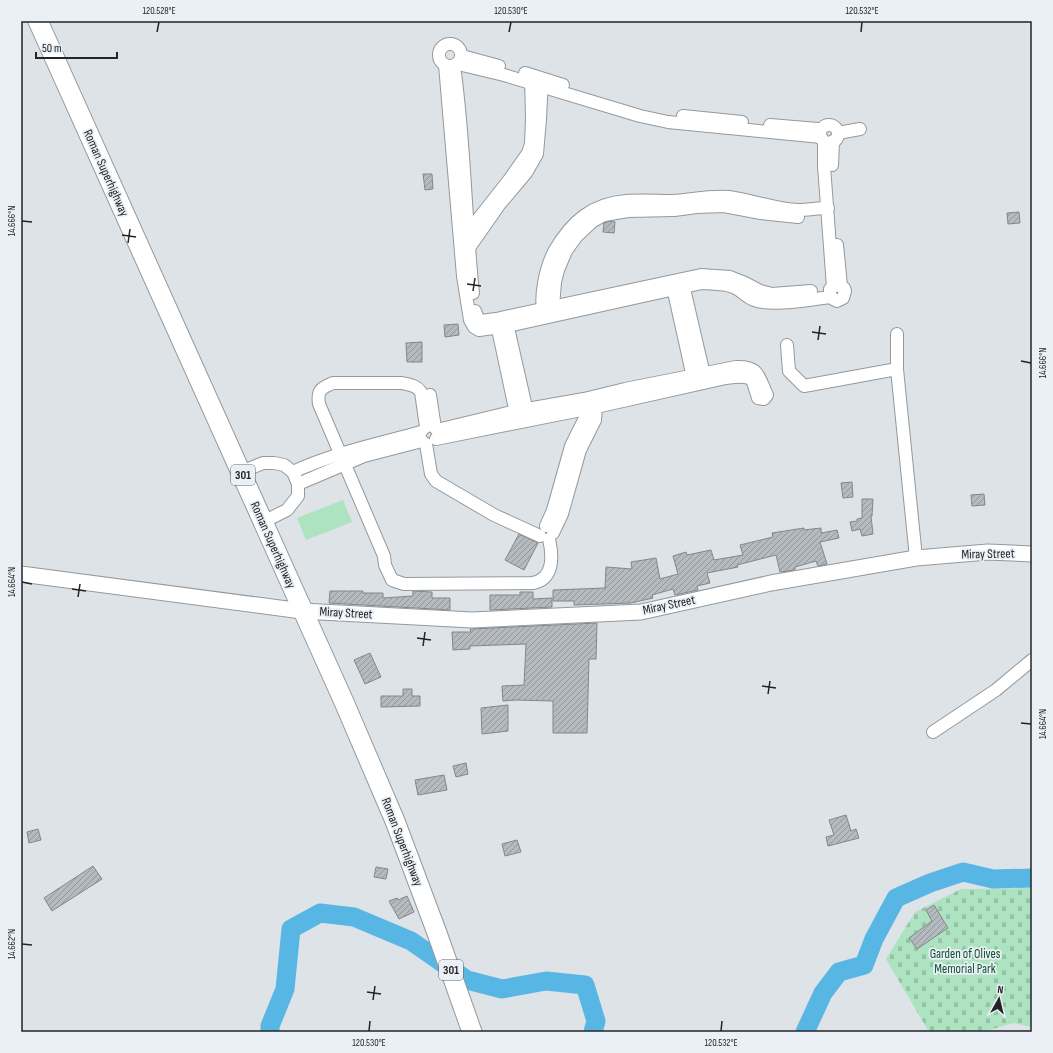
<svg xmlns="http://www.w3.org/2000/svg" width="1053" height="1053" font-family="'Sofia Sans Condensed',sans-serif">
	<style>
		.green { fill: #aee3c1 }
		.cemetery { fill: url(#cemetery-stones) }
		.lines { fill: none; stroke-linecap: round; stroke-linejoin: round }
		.river { stroke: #58b6e5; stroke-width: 19 }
		.building { fill: url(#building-hatch); stroke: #82878c }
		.minor-casing { stroke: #93999d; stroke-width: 14 }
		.tertiary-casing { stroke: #93999d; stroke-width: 17 }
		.primary-casing { stroke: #93999d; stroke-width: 21 }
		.minor { stroke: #fff; stroke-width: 12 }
		.tertiary { stroke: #fff; stroke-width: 15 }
		.primary { stroke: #fff; stroke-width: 19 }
		.ticks { fill: none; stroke: #222426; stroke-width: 1.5 }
		.labels { text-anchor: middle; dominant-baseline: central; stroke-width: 3.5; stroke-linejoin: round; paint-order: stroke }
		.shield { fill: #eaf0f5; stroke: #5e6164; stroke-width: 1 }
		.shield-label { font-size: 12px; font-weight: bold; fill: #222426 }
		.street-label { font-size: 13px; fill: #222426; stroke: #eaf0f5 }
		.park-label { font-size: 13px; fill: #0d5030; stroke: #eaf0f5 }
		.neatline { fill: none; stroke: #222426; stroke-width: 1.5 }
		.ticks-label { font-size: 10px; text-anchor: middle; fill: #222426 }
	</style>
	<defs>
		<pattern id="cemetery-stones" width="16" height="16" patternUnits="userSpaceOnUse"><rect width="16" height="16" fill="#aee3c1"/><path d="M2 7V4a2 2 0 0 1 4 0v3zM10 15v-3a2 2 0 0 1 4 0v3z" fill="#95c3a6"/></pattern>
		<pattern id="building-hatch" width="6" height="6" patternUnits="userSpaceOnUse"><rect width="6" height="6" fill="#b5babf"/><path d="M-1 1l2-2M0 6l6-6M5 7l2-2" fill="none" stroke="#93979b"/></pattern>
	</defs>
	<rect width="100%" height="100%" fill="#dde3e7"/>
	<polygon class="green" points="343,500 352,522 306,540 297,518"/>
	<polygon class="cemetery" points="1032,888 1032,1027 1013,1023 983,1032 929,1032 886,959 915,912 961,889"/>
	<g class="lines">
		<g class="river">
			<polyline points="270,1032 270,1026 285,989 291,929 320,913 354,917 411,941 467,980 502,989 546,981 585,985 596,1021 593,1032"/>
			<polyline points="805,1032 823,993 839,972 864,965 874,939 896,898 930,883 963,872 993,879 1032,878"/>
		</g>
	</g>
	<g class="building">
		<polygon points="423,174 432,174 433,189 425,190"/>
		<polygon points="1019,212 1020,223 1008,224 1007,213"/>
		<polygon points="612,221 615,222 614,233 603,232 604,223"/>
		<polygon points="458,324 459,335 445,337 444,325"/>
		<polygon points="422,342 422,362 407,362 406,343"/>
		<polygon points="852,482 853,497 843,498 841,483"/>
		<polygon points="984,494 985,505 972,506 971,495"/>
		<polygon points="862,499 873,499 872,516 871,516 873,534 862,536 860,529 852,531 850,522 857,521 857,519 862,518"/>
		<polygon points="804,528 804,530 821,528 821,533 837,530 839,538 820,542 827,564 818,566 816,561 795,567 795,570 780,572 776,555 737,565 738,567 707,573 710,583 697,586 698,590 675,595 673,589 652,595 653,598 631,603 574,605 574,601 553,601 553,590 605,588 606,567 632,569 631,562 656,558 660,579 678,574 673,556 686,552 687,555 711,550 714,560 743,555 740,545 773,537 772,533"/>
		<polygon points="519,534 538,543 524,570 505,560"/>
		<polygon points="330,591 363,591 363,593 383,593 383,598 413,596 413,591 432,592 432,598 450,598 450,610 329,603"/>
		<polygon points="520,592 533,592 533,599 552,598 552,607 490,610 490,595 520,595"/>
		<polygon points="597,623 596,659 589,659 587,733 553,733 553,701 516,700 503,701 502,686 524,685 526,644 470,646 470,649 453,650 452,632 471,632 470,629"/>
		<polygon points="370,653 381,677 365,684 354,660"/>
		<polygon points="403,689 412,689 412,696 420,696 420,706 381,707 381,696 403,696"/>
		<polygon points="508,705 508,731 482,734 481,708"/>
		<polygon points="466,763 468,774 456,777 453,766"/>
		<polygon points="444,775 447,790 418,795 415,780"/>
		<polygon points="846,815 851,831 856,829 859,838 828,846 826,837 834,835 829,820"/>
		<polygon points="38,829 41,840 29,843 27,832"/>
		<polygon points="517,840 521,852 505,856 502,844"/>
		<polygon points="93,866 102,879 52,911 44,898"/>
		<polygon points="376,867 388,869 386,879 374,877"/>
		<polygon points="407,896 414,912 399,919 389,901 397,898 398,900"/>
		<polygon points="934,905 948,928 917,949 909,938 932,921 926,910"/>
	</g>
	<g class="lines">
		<defs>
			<g id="minor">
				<circle cx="450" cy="55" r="11"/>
				<polyline points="462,56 499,66"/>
				<polyline points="458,64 504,75 640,116 668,122 821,137"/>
				<path d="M 445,65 L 463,276 L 470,320 L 474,327 L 479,330 L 508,326 L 702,283 C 712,284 724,283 733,287 C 741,290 746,297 754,300 C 772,307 811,299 831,297"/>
				<path d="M 454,66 C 465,141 465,218 473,293"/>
				<polyline points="525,73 563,85"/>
				<polyline points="683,116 742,122"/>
				<polyline points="770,125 818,129"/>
				<circle cx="829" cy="134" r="9"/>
				<polyline points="838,133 860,129"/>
				<polyline points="824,141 824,166 833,287 830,289 830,294 833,299 837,301 843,298 845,291 844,288 837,285 833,287"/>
				<polyline points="832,165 833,141"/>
				<polyline points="468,232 509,180 528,153 531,144 532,119 531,76"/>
				<polyline points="837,245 841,286"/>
				<polyline points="469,248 499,205 526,173 537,154 540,119 542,79"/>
				<polyline points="682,280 705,379"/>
				<polyline points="672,283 694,382"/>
				<polyline points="475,311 478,319 481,321 496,319 701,275 730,277 745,283 760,291 772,294 811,291"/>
				<polyline points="555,313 553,307 555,282 558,270 566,251 576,237 593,221 604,215 628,211 674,210 697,207 724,206 761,213 798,217"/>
				<path d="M 544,315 C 539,297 546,266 555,250 C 572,221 592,204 626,201 C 641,200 657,201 672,201 C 691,200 710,195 729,197 C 752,200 774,209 798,210 C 808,210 818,208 828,208"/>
				<polyline points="506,319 528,416"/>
				<polyline points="496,320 517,418"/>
				<polyline points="897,334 897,369 916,558"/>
				<polyline points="787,345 789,371 804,386 897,369"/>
				<polyline points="430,395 435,428"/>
				<path d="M 426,427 L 421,392 C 416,385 410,385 402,383 L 333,383 C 321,388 317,390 319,404 L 384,556 L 385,565 L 392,580 L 404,584 L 533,583 C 554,579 553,556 549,539"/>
				<path d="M 436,439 L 596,407 L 726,378 C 735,377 743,375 752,379 L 758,398 L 764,399 L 767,395 C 758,376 759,366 736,367 L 625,389 L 584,399 L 516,411 L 437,430"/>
				<polyline points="426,444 431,474 436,481 494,515 540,536"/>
				<polyline points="241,472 263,463 274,463 284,465 293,472 298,484 298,496 287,510 263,522"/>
				<path d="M 293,472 C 334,453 378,444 421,432"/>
				<polyline points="298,484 364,456 422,441"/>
				<polyline points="546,526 553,510 571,446 585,418 586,409 585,403"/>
				<polyline points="553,533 562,514 580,450 595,420 596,407 595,400"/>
				<polyline points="933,732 996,690 1032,660"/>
			</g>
			<polyline id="tertiary" points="21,574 302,611 472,620 641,612 771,583 916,558 988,552 1032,554"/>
			<polyline id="primary" points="38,21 344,702 395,821 437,933 472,1032"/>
		</defs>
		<use href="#minor" class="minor-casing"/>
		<use href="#tertiary" class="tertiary-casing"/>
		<use href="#primary" class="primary-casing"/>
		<use href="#minor" class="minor"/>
		<use href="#tertiary" class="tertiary"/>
		<use href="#primary" class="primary"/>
	</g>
	<path class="ticks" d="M 157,32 L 159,22M 509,32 L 511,22M 861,32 L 862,22M 22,221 L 32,222M 122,235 L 136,237M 128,243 L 130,229M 467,284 L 481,286M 473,291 L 475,278M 812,332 L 826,334M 818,340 L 820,326M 1021,361 L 1031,363M 22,582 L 32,584M 72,589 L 86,591M 78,597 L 80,584M 417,638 L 431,640M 423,646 L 425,632M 762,686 L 776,688M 768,694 L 770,681M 1021,723 L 1031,724M 22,944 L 32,945M 367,992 L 381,994M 373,1000 L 375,986M 369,1031 L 370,1021M 721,1031 L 722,1021"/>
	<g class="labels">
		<g class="shield">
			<rect x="231" y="465" width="24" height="20" rx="3"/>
			<rect x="439" y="960" width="24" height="20" rx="3"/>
		</g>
		<g class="shield-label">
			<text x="243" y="475">301</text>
			<text x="451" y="970">301</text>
		</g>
		<g class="street-label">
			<text transform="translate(106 173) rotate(66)">Roman Superhighway</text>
			<text transform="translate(273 545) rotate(66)">Roman Superhighway</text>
			<text transform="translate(988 554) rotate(-1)">Miray Street</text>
			<text transform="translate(669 605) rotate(-12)">Miray Street</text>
			<text transform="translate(346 613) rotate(3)">Miray Street</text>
			<text transform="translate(402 842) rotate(69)">Roman Superhighway</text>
		</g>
		<g class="park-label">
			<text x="965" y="954">Garden of Olives<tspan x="965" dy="15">Memorial Park</tspan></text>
		</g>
	</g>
	<rect width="1053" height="1053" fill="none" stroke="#eaf0f5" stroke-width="44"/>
	<g transform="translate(999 999) rotate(8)" stroke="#eaf0f5" stroke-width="3" paint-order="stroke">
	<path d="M0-3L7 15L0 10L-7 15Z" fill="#222426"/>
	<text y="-6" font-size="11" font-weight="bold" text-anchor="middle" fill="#222426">N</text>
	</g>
	<path d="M36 52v6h81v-6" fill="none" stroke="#222426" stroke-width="2"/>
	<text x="42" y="52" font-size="12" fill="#222426" stroke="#eaf0f5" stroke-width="3" paint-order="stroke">50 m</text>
	<rect x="22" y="22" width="1009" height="1009" class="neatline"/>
	<g class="ticks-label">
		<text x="159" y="14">120.528°E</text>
		<text x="511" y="14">120.530°E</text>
		<text x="862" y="14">120.532°E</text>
		<text transform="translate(11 221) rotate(-90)" y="4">14.666°N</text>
		<text transform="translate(1042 363) rotate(-90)" y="4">14.666°N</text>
		<text transform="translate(11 582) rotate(-90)" y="4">14.664°N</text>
		<text transform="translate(1042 724) rotate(-90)" y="4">14.664°N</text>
		<text transform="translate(11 944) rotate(-90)" y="4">14.662°N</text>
		<text x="369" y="1046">120.530°E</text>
		<text x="721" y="1046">120.532°E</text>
	</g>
</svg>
